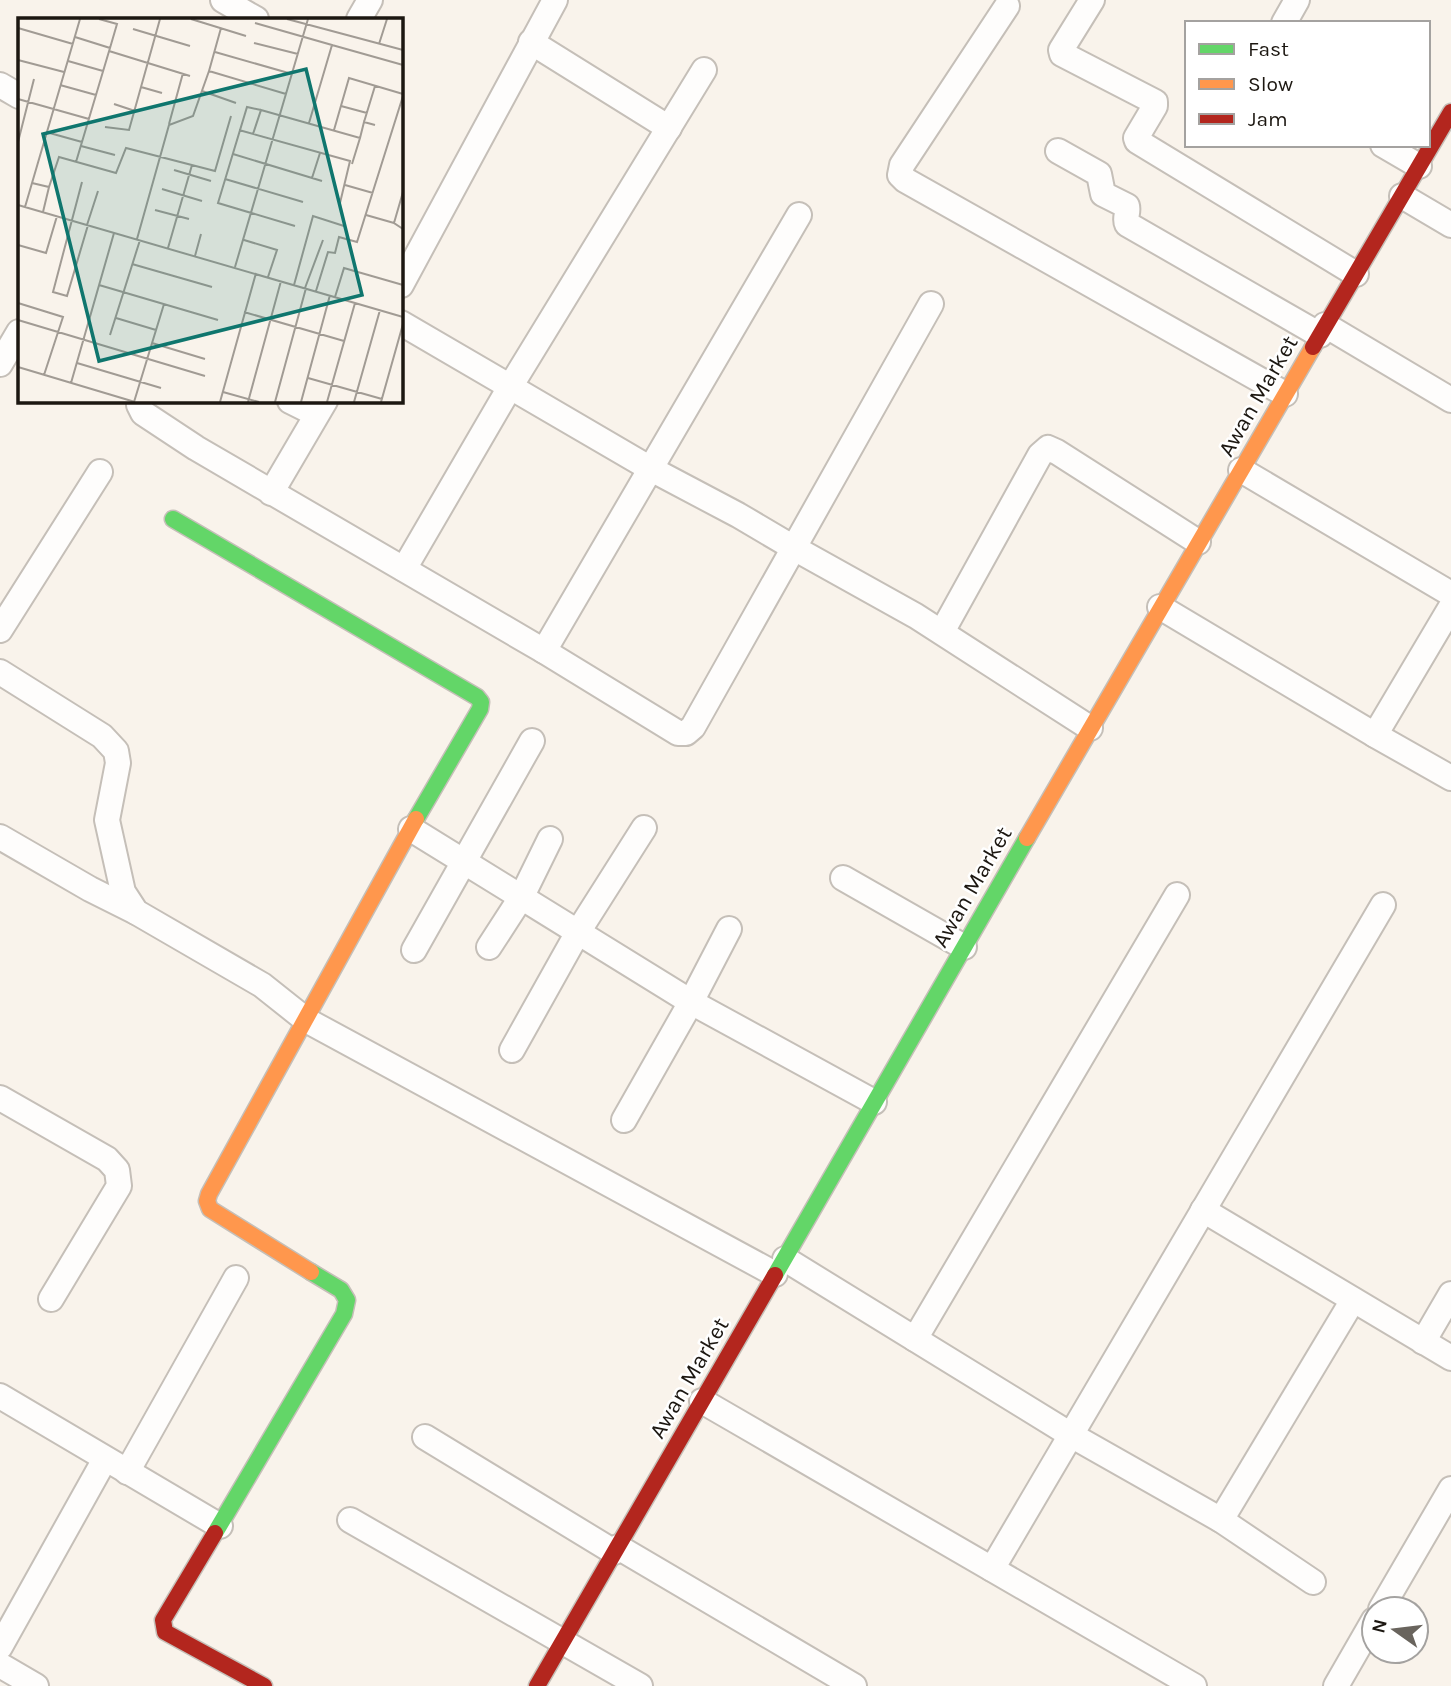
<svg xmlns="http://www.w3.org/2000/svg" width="1451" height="1686" viewBox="0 0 1451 1686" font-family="Karla,sans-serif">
<rect width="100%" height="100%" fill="#f9f3eb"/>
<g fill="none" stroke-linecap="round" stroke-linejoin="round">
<g stroke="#c5bfb8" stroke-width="28">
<g id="street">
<path d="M223 0 256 19"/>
<path d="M1092 0 1061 50 1062 54 1155 102V106L1136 138 1137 141 1356 274"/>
<path d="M1007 6 902 165 900 175 905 180 1285 394"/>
<path d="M359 19 370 0"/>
<path d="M1284 23 1297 0"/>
<path d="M531 42 669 128"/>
<path d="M0 85 19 96"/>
<path d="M1383 145 1419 166"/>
<path d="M1058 151 1099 174 1103 194 1127 206C1129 212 1124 218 1127 224L1320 335"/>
<path d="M1402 196 1451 225"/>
<path d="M401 285 555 0"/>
<path d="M401 323 651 469 738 515 794 548 916 616 1090 728"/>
<path d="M1325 325 1451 400"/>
<path d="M0 364 19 332"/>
<path d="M140 401 139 405 143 413 196 448 544 651 678 733H686L693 727 931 304"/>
<path d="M290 401 316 414"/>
<path d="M1241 470 1451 594"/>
<path d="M271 493 325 401"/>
<path d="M404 569 510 387 704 70"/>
<path d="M1160 607 1375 735 1451 778"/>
<path d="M0 630 100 472"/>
<path d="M942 632 1040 455 1048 448 1057 452 1198 542"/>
<path d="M544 651 799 215"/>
<path d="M0 672 102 736 116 751 118 763 107 820 123 892 136 912 262 985 306 1020 775 1274"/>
<path d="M1375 735 1451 607"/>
<path d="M411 829 691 1002 874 1102"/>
<path d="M0 837 90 889 136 912"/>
<path d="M843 878 964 947"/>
<path d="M489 947 522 896 550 839"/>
<path d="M414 950 532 741"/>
<path d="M512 1050 578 932 644 828"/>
<path d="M0 1098 107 1159 117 1170 119 1186 51 1299"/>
<path d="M624 1120 691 1002 729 929"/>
<path d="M1203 1210 1451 1358"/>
<path d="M785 1259 1071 1435 1221 1520 1313 1582"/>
<path d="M915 1339 1177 895"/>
<path d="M1423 1342 1451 1294"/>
<path d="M0 1396 220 1526"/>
<path d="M702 1401 1194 1686"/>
<path d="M425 1437 614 1552"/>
<path d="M127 1472 236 1278"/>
<path d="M350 1520 640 1686"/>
<path d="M1221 1520 1353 1300"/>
<path d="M618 1547 854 1686"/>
<path d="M992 1569 1383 905"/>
<path d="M1381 1609 1451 1489"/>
<path d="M0 1647 105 1459"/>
<path d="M0 1665 36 1686"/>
<path d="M1336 1686 1374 1620"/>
</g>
</g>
<g stroke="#c5bfb8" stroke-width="19">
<g id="fast">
<path d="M173 519 477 697 481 702 480 709 416 819"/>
<path d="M775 1275 1027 838"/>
<path d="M215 1533 344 1314 347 1300 341 1290 311 1272"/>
</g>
</g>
<g stroke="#c5bfb8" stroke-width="19">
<g id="slow">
<path d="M1027 838 1313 347"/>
<path d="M311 1272 210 1209 207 1201 209 1194 416 819"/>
</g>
</g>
<g stroke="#c5bfb8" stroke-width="19">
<g id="jam">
<path d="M1313 347 1451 112"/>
<path d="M215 1533 163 1620 165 1632 264 1686"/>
<path d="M537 1686 775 1275"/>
</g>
</g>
<use href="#street" stroke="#fefdfc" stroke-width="24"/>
<use href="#fast" stroke="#63d668" stroke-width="16"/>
<use href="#slow" stroke="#ff974d" stroke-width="16"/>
<use href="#jam" stroke="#b3261e" stroke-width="16"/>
</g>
<g text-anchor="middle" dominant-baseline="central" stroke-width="5" stroke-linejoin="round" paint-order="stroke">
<g font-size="23" fill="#1c1711" stroke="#fff">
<text transform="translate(1258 396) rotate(-60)">Awan Market</text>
<text transform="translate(972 887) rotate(-60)">Awan Market</text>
<text transform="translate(689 1378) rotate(-60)">Awan Market</text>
</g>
</g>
<g transform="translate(18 18)">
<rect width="385" height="385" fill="#f9f3eb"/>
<path fill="none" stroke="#a19b94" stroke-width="2" d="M81 1 99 6 92 30M173 1 228 18M269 1 385 32M237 5 314 27 291 105M0 10 55 26M203 10 191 53 268 76M115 11 172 28M57 19 92 30 58 144M236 25 280 36M361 26 369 1M314 27 385 47M91 33 172 58M197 34 274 56M0 42 46 54M50 43 85 53M42 67 78 77M123 69 144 75M184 73 218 85M0 81 71 101M96 86 117 93M323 88 349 95M243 92 229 89 200 185 277 208M346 104 357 68M151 106 165 55M87 109 111 112 142 1M221 112 332 143 322 185M316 112 331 60 385 76M28 114 64 124M235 116 243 92 342 120 346 104 357 107M0 124 16 61M63 128 97 137M215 136 304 163M334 146 342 120M156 152 193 163M294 160 302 135M207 161 285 184M64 164 35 274 49 278 70 207M14 165 31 169 41 139 98 155 108 130 197 153 213 98M327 167 355 175M144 171 184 183M385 174 376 205 385 211M0 187 385 299M7 189 62 1M137 192 171 201M25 194 31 169M348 197 376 205M69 207 80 173M119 221 151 107 175 98 191 53M226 222 259 232 250 259M0 227 28 235 39 198M150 230 174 147M177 238 183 216M114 246 194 269M217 249 290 1M81 267 200 302M276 267 295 198 326 208M287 270 305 222M298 273 310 234 317 235 321 219 339 224 385 78M317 279 326 250 385 267M0 285 45 299 26 357M226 294 326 323M98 300 138 312M0 302 187 358M92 317 122 222M134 325 187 341M59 345 143 370M0 349 117 384M290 360 364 381M53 365 96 215M205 374 241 384M116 384 146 286M202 384 238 255M230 384 263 263M257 384 288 270M283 384 312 277M309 384 337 285M336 384 362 292M363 384 385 306"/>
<path fill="#0f766e" fill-opacity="0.15" stroke="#0f766e" stroke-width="3.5" d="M288 51 344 277 81 343 25 116Z"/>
<rect width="385" height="385" fill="none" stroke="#1c1711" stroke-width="3.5"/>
</g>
<rect x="1185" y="21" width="245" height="126" fill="#ffffff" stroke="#a4a2a0" stroke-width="2"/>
<rect x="1199" y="44" width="35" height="10" fill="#63d668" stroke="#a4a2a0" stroke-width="2"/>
<text x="1248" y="56" font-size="21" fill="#1c1711">Fast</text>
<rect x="1199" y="79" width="35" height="10" fill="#ff974d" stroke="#a4a2a0" stroke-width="2"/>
<text x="1248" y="91" font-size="21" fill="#1c1711">Slow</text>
<rect x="1199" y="114" width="35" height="10" fill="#b3261e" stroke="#a4a2a0" stroke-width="2"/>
<text x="1248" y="126" font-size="21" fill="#1c1711">Jam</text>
<g transform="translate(1395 1630) rotate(284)"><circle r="33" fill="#ffffff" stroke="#a4a2a0" stroke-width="2"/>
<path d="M0-5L12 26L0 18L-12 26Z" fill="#69645d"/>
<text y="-10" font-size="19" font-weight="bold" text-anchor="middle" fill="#1c1711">N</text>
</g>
</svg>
